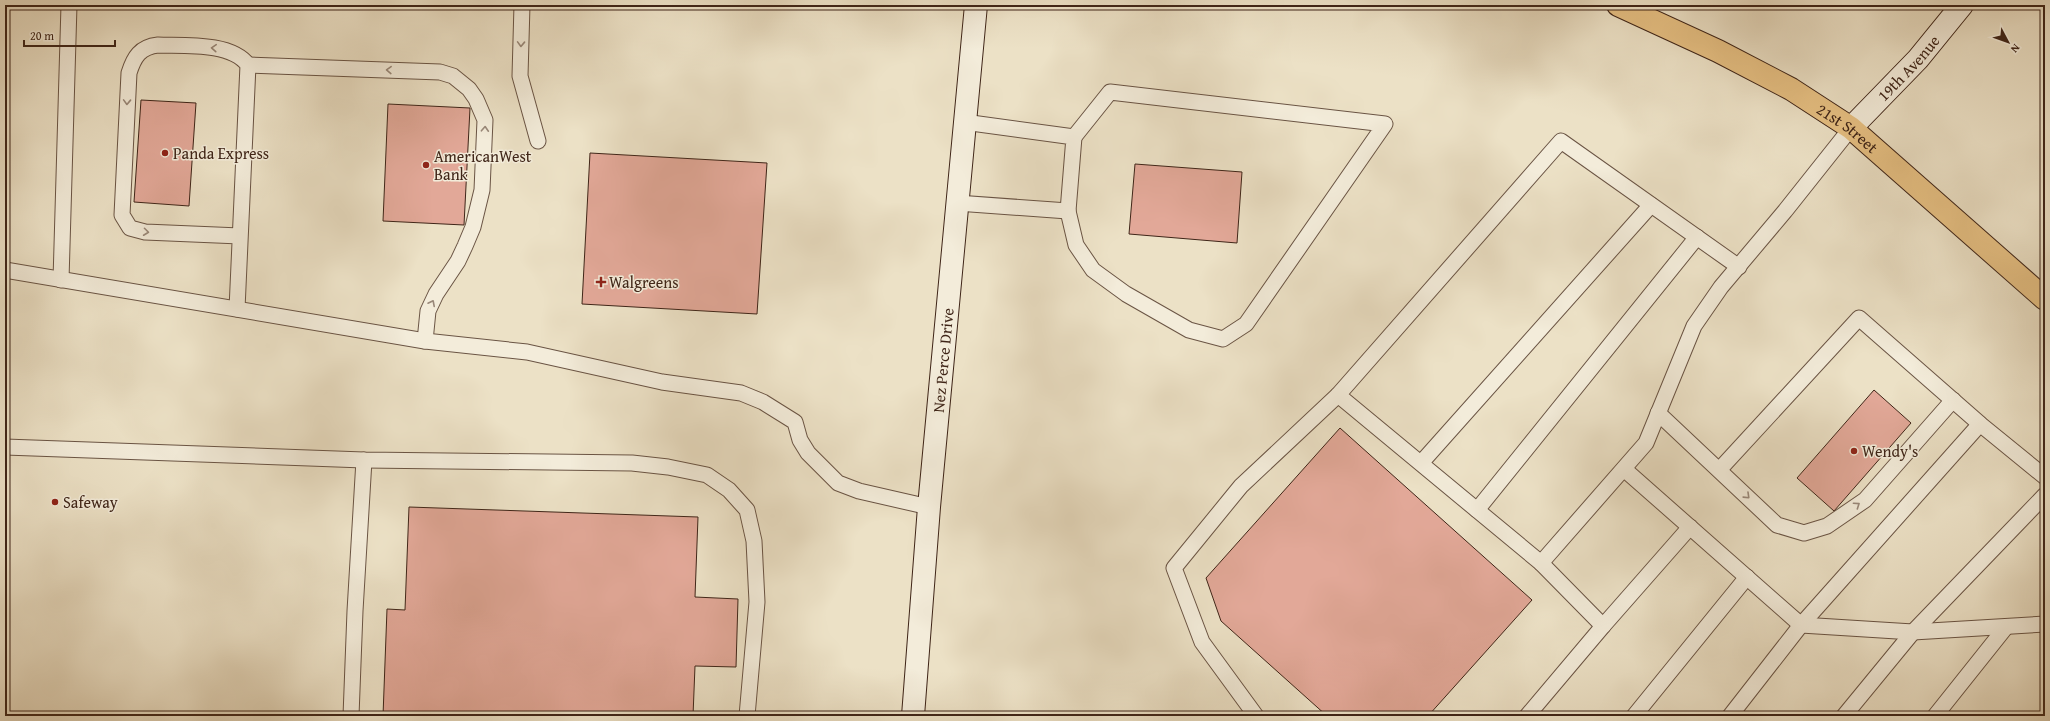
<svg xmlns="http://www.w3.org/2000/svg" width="2050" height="721" viewBox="0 0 2050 721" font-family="'Gentium Book Plus',serif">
<rect width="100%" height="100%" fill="#ece1c6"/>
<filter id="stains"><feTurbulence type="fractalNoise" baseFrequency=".005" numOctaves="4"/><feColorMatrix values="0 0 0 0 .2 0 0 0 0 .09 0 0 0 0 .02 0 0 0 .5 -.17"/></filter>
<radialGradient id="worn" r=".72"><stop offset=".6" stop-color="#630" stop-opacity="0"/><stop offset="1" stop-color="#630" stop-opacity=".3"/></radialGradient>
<g fill="#e2a898" stroke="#3f2518">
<path d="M141 100 196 103 189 206 134 202Z"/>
<path d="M388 104 470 108 464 225 383 221Z"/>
<path d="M590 153 767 163 757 314 582 304Z"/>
<path d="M1135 164 1242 172 1237 243 1129 234Z"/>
<path d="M1874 390 1911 423 1834 511 1797 478Z"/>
<path d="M1340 428 1532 600 1428 716H1327L1221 621 1206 578Z"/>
<path d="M409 507 698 517 695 597 738 599 736 667 695 666 693 716H383L387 609 405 610Z"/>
</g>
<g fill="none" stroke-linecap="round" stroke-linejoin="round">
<g stroke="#6a5444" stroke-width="17">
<g id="lane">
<path d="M522 5 520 76 538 141"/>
<path d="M248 65 440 72 453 76 469 89 476 99 485 120 482 190 473 227 465 246 458 261 436 294 428 311 425 341"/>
<path d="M957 203 1068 211 1074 137 964 122"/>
<path d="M1068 211 1076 245 1093 270 1126 294 1189 330 1223 339 1246 324 1385 124 1110 92 1074 137"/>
<path d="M5 270 425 341 527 352 662 382 741 393 763 402 795 422 800 440 808 453 838 483 859 491 929 507"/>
<path d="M61 280 69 5"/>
<path d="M237 309 248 65C231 42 184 46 158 45 140 47 134 57 129 73L122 215 130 228 145 232 240 236"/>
<path d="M1658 413 1777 525 1804 533 1827 526 1865 500 1953 400"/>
<path d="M5 447 364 460 632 463 668 467 707 475 729 490 747 510 754 541 757 602 747 716"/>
<path d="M1421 463 1651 205"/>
<path d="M1624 469 1801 625 1913 632 2045 624"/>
<path d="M1720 469 1859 318 1980 424 2045 477"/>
<path d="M1477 510 1697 237"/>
<path d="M1541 563 1646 443 1694 326 1721 287 1785 211 1851 128"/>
<path d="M1603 626 1690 527"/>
<path d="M351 716 355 611 364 460"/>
<path d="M1256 716 1202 642 1174 568 1241 486 1338 395"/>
<path d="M1527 716 1603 626 1541 563 1338 395 1561 141 1739 267"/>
<path d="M1634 716 1747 577"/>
<path d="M1730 716 1801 625 1980 424"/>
<path d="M1844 716 1913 632 2045 495"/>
<path d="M1935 716 2006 627"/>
</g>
</g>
<g stroke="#3f2518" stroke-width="24">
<g id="secondary">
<path id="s1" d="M1851 128 1918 59 1962 5"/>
<path id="s2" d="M913 716 929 507 976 5"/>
</g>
</g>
<g stroke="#3f2518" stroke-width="24">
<g id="primary">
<path id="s3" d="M1618 5 1718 51 1791 89 1851 128 2045 299"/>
</g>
</g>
<use href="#lane" stroke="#f3ecda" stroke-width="15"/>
<use href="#secondary" stroke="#f3ecda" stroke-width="22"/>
<use href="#primary" stroke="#e6c083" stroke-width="22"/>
</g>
<defs><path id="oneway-chevron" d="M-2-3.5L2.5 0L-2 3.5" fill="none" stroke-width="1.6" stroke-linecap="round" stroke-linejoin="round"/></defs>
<g stroke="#998879">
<use href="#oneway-chevron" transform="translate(521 44) rotate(92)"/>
<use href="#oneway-chevron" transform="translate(214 48) rotate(-176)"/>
<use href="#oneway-chevron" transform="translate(389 70) rotate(-178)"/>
<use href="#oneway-chevron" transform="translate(127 102) rotate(92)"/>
<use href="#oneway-chevron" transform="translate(485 129) rotate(-87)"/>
<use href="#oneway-chevron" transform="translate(146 232) rotate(7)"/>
<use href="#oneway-chevron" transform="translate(432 303) rotate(-63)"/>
<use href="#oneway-chevron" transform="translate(1747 496) rotate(44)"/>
<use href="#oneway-chevron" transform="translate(1857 505) rotate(-34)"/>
</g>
<g fill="#8f2418" stroke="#f3ecda" stroke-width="1.5">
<circle cx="165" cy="153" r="4"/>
<circle cx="426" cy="165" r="4"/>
<path d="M599 276h4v4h4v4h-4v4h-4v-4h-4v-4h4z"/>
<circle cx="1854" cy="451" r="4"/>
<circle cx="55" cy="502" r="4"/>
</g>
<g text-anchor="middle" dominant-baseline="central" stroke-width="3" stroke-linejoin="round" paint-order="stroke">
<g font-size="16" fill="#3f2518" stroke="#f3ecda">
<text stroke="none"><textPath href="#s1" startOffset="83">19th Avenue</textPath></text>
<text stroke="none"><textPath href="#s3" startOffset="261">21st Street</textPath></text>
<text stroke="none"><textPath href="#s2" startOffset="357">Nez Perce Drive</textPath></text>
</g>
<g font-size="16" fill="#3f2518" stroke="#f3ecda" text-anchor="start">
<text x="173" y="153">Panda Express</text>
<text x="434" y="156">AmericanWest<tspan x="434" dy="18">Bank</tspan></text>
<text x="609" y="282">Walgreens</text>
<text x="1862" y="451">Wendy's</text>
<text x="63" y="502">Safeway</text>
</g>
</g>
<rect width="2050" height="721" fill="none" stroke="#ece1c6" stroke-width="20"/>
<rect x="6" y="6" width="2038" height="709" fill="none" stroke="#3f2518" stroke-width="2"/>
<rect x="10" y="10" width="2030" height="701" fill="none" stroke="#3f2518"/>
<g transform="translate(2008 42) rotate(131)" stroke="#f3ecda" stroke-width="3" paint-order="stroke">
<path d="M0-3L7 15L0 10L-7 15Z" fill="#3f2518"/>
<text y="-6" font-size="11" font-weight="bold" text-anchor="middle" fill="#3f2518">N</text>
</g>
<path d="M24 40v6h91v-6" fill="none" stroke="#3f2518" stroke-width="2"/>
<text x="30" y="40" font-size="12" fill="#3f2518" stroke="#f3ecda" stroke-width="3" paint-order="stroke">20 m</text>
<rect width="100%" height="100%" filter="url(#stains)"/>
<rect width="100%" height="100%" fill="url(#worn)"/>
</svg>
